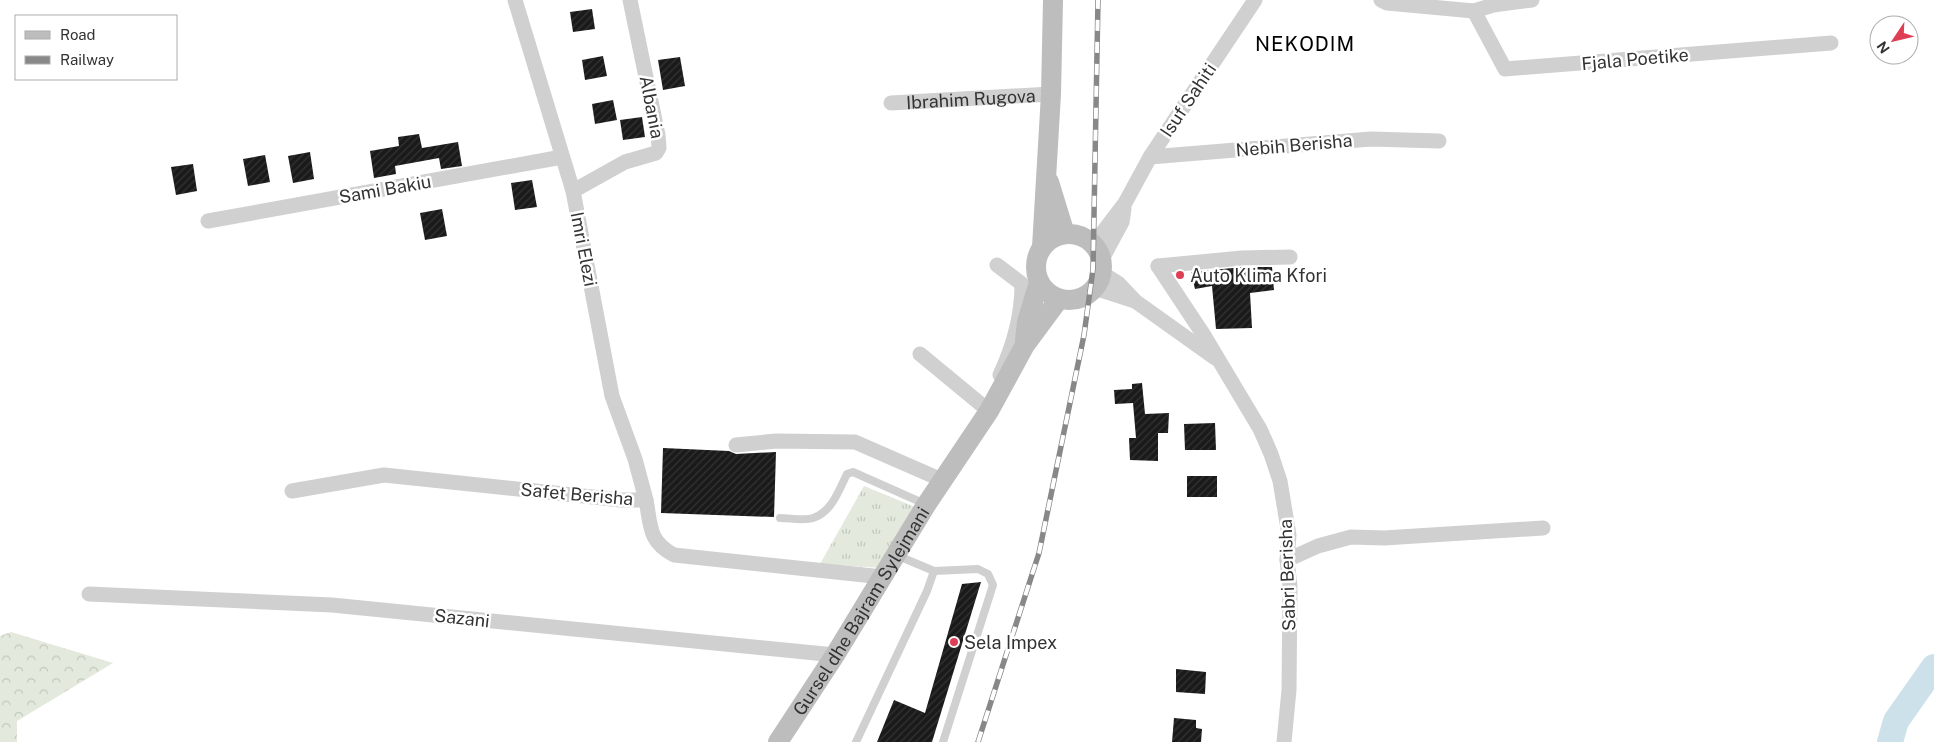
<svg xmlns="http://www.w3.org/2000/svg" width="1934" height="742" viewBox="0 0 1934 742" font-family="'Public Sans',sans-serif">
<defs>
<pattern id="grass-tufts" width="24" height="20" patternUnits="userSpaceOnUse" patternTransform="scale(1.25)"><rect width="24" height="20" fill="#e3e9dc"/><path d="M3 7l-1-3M5 7V3M7 7l1-3M15 17l-1-3M17 17v-4M19 17l1-3" fill="none" stroke="#c3c8bd"/></pattern>
<pattern id="forest-crowns" width="20" height="18" patternUnits="userSpaceOnUse" patternTransform="scale(1.25)"><rect width="20" height="18" fill="#e3e9dc"/><path d="M2 6a3 3 0 1 1 6 0M12 15a3 3 0 1 1 6 0" fill="none" stroke="#c3c8bd"/></pattern>
<pattern id="building-hatch" width="6" height="6" patternUnits="userSpaceOnUse" patternTransform="scale(1.25)"><rect width="6" height="6" fill="#1a1a1a"/><path d="M-1 1l2-2M0 6l6-6M5 7l2-2" fill="none" stroke="#333"/></pattern>
</defs>
<rect width="100%" height="100%" fill="#fff"/>
<path fill="url(#grass-tufts)" d="M864 486 915 507 883 568 820 564Z"/>
<path fill="url(#forest-crowns)" d="M11 632 113 663 17 721V742H0V636Z"/>
<g fill="none" stroke-linecap="round" stroke-linejoin="round">
<path stroke="#cde1eb" stroke-width="26" d="M1890 742 1896 721 1934 667"/>
</g>
<g fill="url(#building-hatch)">
<path d="M592 9 595 29 573 32 570 12Z"/>
<path d="M603 56 607 76 585 80 582 60Z"/>
<path d="M680 57 685 86 663 90 658 60Z"/>
<path d="M613 100 617 120 595 124 592 104Z"/>
<path d="M642 117 645 137 623 140 620 120Z"/>
<path d="M419 134 422 148 458 142 462 166 441 169 439 158 395 166 396 174 374 178 370 151 399 146 398 137Z"/>
<path d="M310 152 314 179 293 183 288 156Z"/>
<path d="M265 155 270 182 248 186 243 159Z"/>
<path d="M193 164 197 191 176 195 171 167Z"/>
<path d="M532 180 537 207 515 210 511 183Z"/>
<path d="M442 209 447 236 425 240 420 213Z"/>
<path d="M1243 267H1272L1274 290 1250 293 1252 328 1216 329 1212 286 1195 289 1191 272Z"/>
<path d="M1142 383 1145 414 1169 413 1168 433H1158V461L1130 460 1129 438H1136L1133 403 1115 404 1114 390 1132 389V384Z"/>
<path d="M1215 423 1216 450H1185L1184 424Z"/>
<path d="M663 448 729 451 736 454 776 452 774 517 661 513Z"/>
<rect x="1187" y="476" width="30" height="21"/>
<path d="M981 582 932 742H877L894 700 925 713 962 584Z"/>
<path d="M1176 669 1206 672 1205 694 1176 692Z"/>
<path d="M1174 718 1196 720V728L1202 729 1201 742H1172Z"/>
</g>
<g fill="none" stroke-linecap="round" stroke-linejoin="round">
<g stroke="#d0d0d0" stroke-width="8">
<path d="M780 518C790 518 804 521 813 518 832 512 839 490 847 474L853 472 925 504"/>
<path d="M896 555 934 571 978 569 988 574 993 585 943 742"/>
<path d="M856 742 927 591 934 571"/>
</g>
<g stroke="#d0d0d0" stroke-width="15">
<path d="M515 0 573 191 612 396 635 459 646 500"/>
<path d="M1381 0 1387 3 1474 11 1493 5 1532 0"/>
<path d="M1474 11 1505 69 1831 43"/>
<path id="s1" d="M891 103 1051 94"/>
<path d="M1150 157 1371 139 1439 141"/>
<path d="M573 191 625 162 656 153 659 148 658 135 630 0"/>
<path d="M208 221 562 157"/>
<path d="M1093 245 1125 203 1150 157 1255 0"/>
<path d="M1101 261 1122 222 1124 209"/>
<path d="M997 265 1022 284C1022 314 1013 347 1000 375"/>
<path d="M1158 266 1205 337 1260 429 1271 454 1280 481 1289 535 1287 560 1290 586 1289 690 1284 742"/>
<path d="M1158 266 1242 258 1290 257"/>
<path d="M1102 273 1118 283 1135 301 1215 358"/>
<path d="M1095 288 1135 301"/>
<path d="M920 354 989 411"/>
<path d="M736 445 776 441 855 442 942 480"/>
<path d="M292 491 384 475 621 500H646C651 526 648 541 674 555L883 577"/>
<path d="M1287 560 1318 546 1351 537 1384 538 1543 528"/>
<path d="M89 594 332 605 835 655"/>
</g>
<g stroke="#bdbdbd" stroke-width="20">
<path d="M1049 182 1065 234"/>
<circle cx="1069" cy="267" r="33"/>
<path d="M1042 247 1051 94 1053 0"/>
<path d="M1025 340 1027 322 1039 282"/>
<path id="s2" d="M778 742 835 655 926 505 989 411 1025 345 1059 299"/>
</g>
<g stroke="#888" stroke-width="5.5">
<path id="rail" d="M978 742 1039 553 1084 335 1093 269 1098 0"/>
</g>
<use href="#rail" stroke="#fff" stroke-width="4" stroke-dasharray="11" stroke-linecap="butt"/>
</g>
<g fill="#df3f54" stroke="#fff" stroke-width="2">
<circle cx="1180" cy="275" r="5"/>
<circle cx="954" cy="642" r="5"/>
</g>
<g text-anchor="middle" dominant-baseline="central" stroke-width="5" stroke-linejoin="round" paint-order="stroke">
<g font-size="18" fill="#333" stroke="#fff">
<text transform="translate(1635 59) rotate(-5)">Fjala Poetike</text>
<text stroke="none"><textPath href="#s1" startOffset="80">Ibrahim Rugova</textPath></text>
<text transform="translate(1188 100) rotate(-56)">Isuf Sahiti</text>
<text transform="translate(652 107) rotate(79)">Albania</text>
<text transform="translate(1294 145) rotate(-5)">Nebih Berisha</text>
<text transform="translate(385 189) rotate(-10)">Sami Bakiu</text>
<text transform="translate(584 249) rotate(79)">Imri Elezi</text>
<text transform="translate(577 494) rotate(5)">Safet Berisha</text>
<text transform="translate(1287 575) rotate(-92)">Sabri Berisha</text>
<text stroke="none"><textPath href="#s2" startOffset="155">Gursel dhe Bajram Sylejmani</textPath></text>
<text transform="translate(462 618) rotate(6)">Sazani</text>
</g>
<g font-size="18" fill="#333" stroke="#fff" text-anchor="start">
<text x="1190" y="275">Auto Klima Kfori</text>
<text x="964" y="642">Sela Impex</text>
</g>
<g font-size="20" letter-spacing="1" fill="#000" stroke="#fff">
<text x="1305" y="44">NEKODIM</text>
</g>
</g>
<rect x="15" y="15" width="162" height="65" fill="#ffffff" stroke="#adadad"/>
<rect x="25" y="31" width="25" height="8" fill="#bdbdbd" stroke="#adadad"/>
<text x="60" y="40" font-size="15" fill="#333333">Road</text>
<rect x="25" y="56" width="25" height="8" fill="#888888" stroke="#adadad"/>
<text x="60" y="65" font-size="15" fill="#333333">Railway</text>
<g transform="translate(1894 40) rotate(235)"><circle r="24" fill="#ffffff" stroke="#adadad"/>
<path d="M0-4L9 19L0 12L-9 19Z" fill="#df3f54"/>
<text y="-8" font-size="14" font-weight="bold" text-anchor="middle" fill="#333333">N</text>
</g>
</svg>
